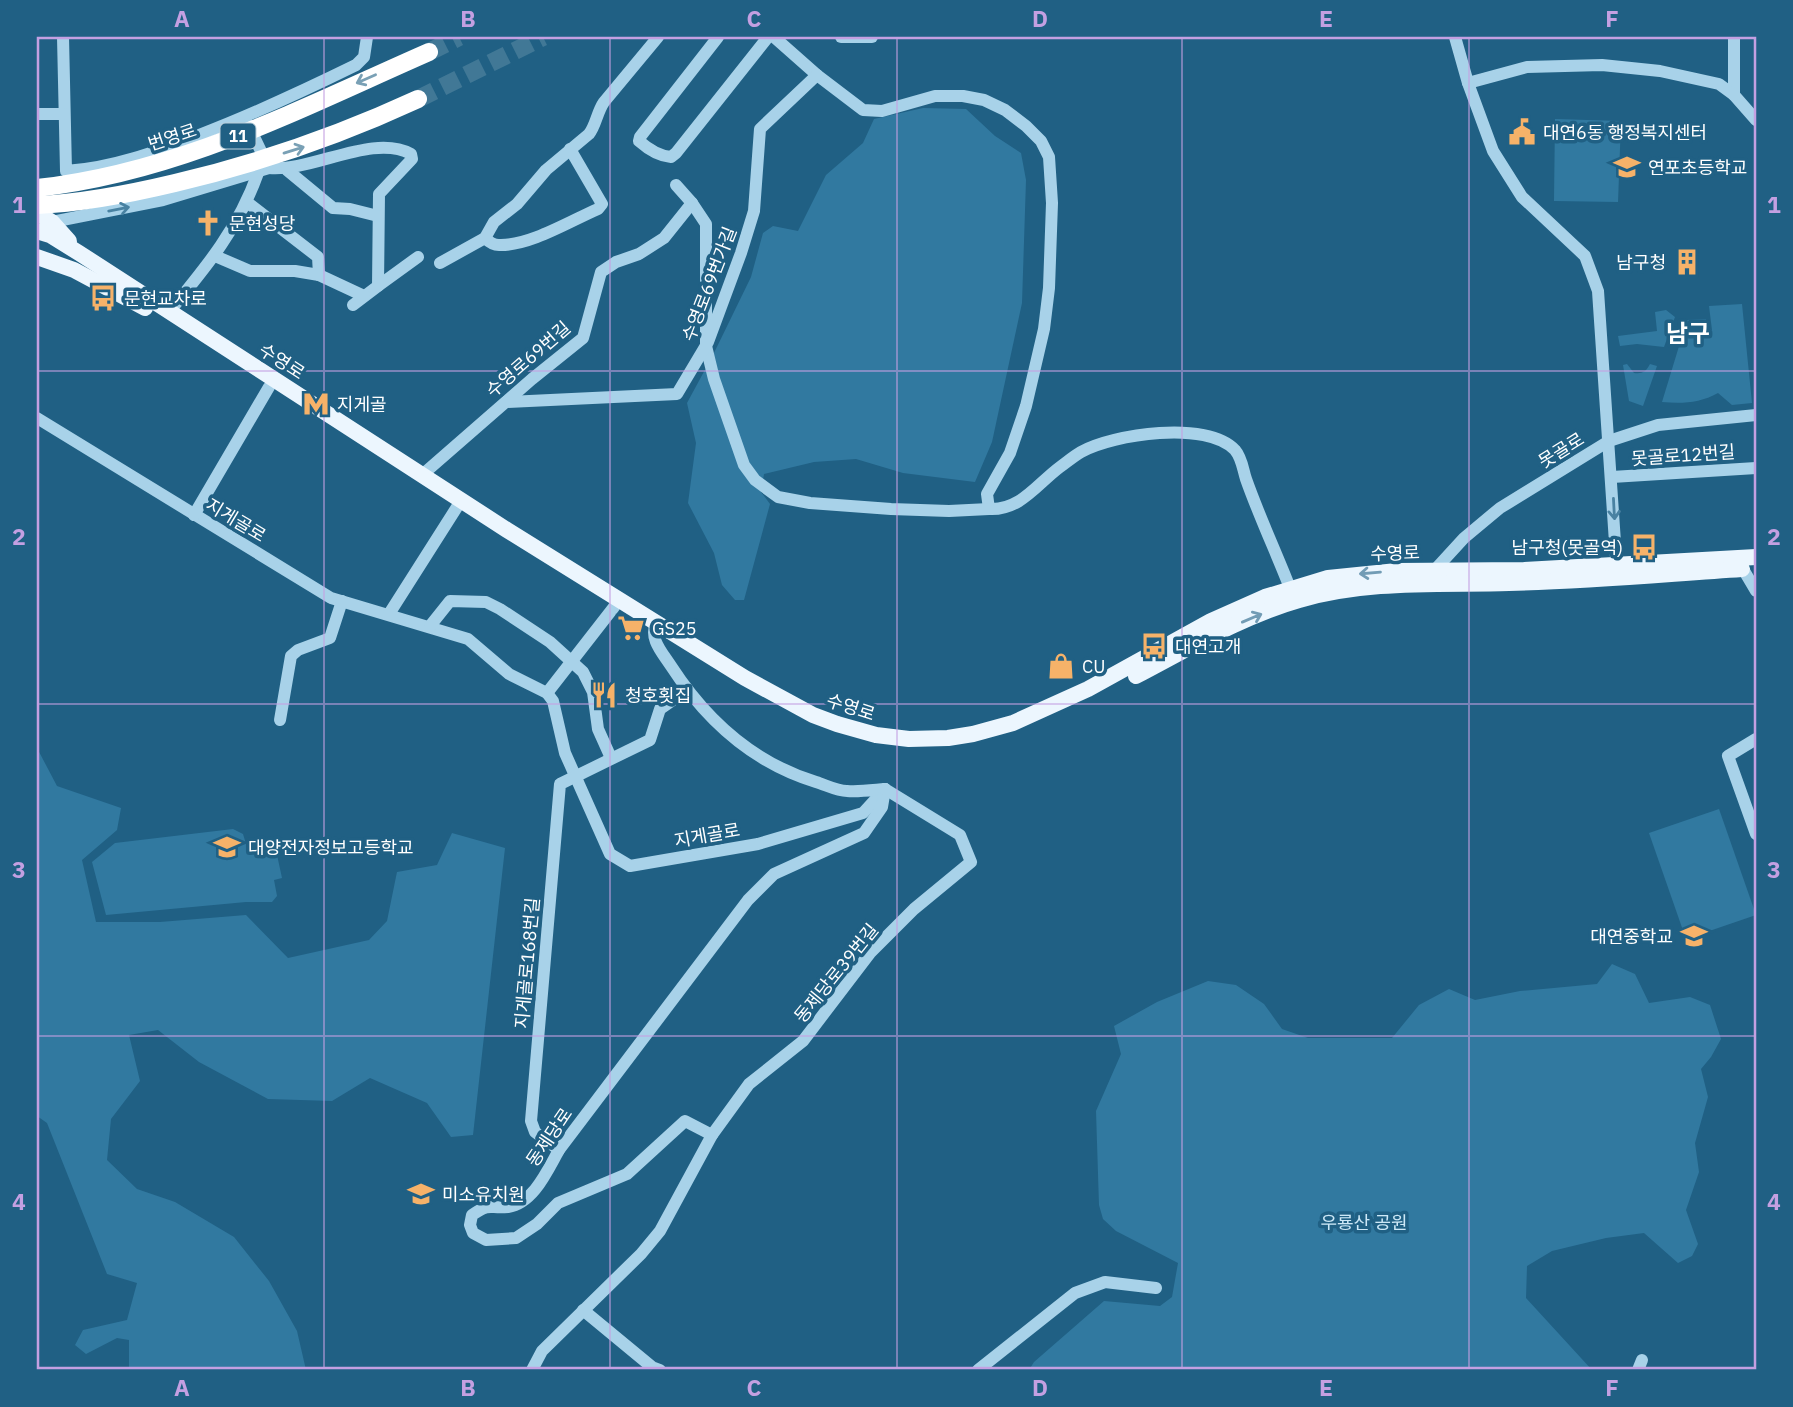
<svg xmlns="http://www.w3.org/2000/svg" width="1793" height="1407" viewBox="0 0 1793 1407" font-family="'IBM Plex Sans','Noto Sans KR',sans-serif">
<rect width="100%" height="100%" fill="#206084"/>
<g fill="#3179a0">
<path d="M923 108 966 109 995 136 1021 153 1026 180 1022 303 992 442 975 482 903 473 856 459 814 462 764 474 761 492 770 504 744 600H735L722 585 714 553 688 503 696 443 687 403 713 355 751 277 763 233 773 226 798 231 826 175 863 143 874 119Z"/>
<path d="M1555 119 1621 121 1618 202 1554 201Z"/>
<path d="M1742 304 1752 403 1732 405 1718 393C1700 403 1682 404 1662 402L1687 320 1706 319 1707 329 1712 330 1709 306Z"/>
<path d="M1666 310 1675 317 1664 347 1637 344 1620 346 1618 336 1657 331 1655 312Z"/>
<path d="M1627 364 1634 373C1642 374 1646 372 1650 364L1657 366 1643 406 1629 401 1623 365Z"/>
<path d="M37 748 57 786 121 808 117 830 82 860 96 922H160L246 915 288 958 369 940 387 921 397 872 437 865 452 833 505 848 473 1135 451 1137 427 1103 370 1078 332 1101 268 1099 199 1062 158 1030 129 1035 140 1081 111 1119 107 1160 137 1189 175 1202 234 1237 269 1281 297 1331 306 1370H129V1340L117 1338 86 1354 75 1345 83 1330 127 1320 137 1283 107 1274 47 1123 37 1116Z"/>
<path d="M1719 809 1756 915 1686 939 1649 833Z"/>
<path d="M233 829 243 834 246 844 274 841 282 878 274 880 277 896 272 902H246L106 915 92 862 115 843Z"/>
<path d="M1612 964 1635 974 1649 1003 1690 997 1710 1005 1721 1039 1711 1057 1701 1069 1708 1097 1695 1143 1699 1172 1686 1210 1698 1244 1692 1256 1678 1263 1644 1233 1606 1238 1552 1251 1527 1266 1526 1298 1592 1370H1029L1034 1362 1104 1301 1160 1306 1172 1297 1178 1263 1116 1231 1103 1219 1099 1205 1096 1111 1121 1054 1114 1026 1157 1002 1208 981 1236 985 1264 1004 1282 1029 1308 1038H1392L1419 1005 1449 989 1475 1000 1520 991 1597 984Z"/>
</g>
<g fill="none" stroke-linecap="round" stroke-linejoin="round">
<g stroke="#417896" stroke-width="18" stroke-dasharray="18 9" stroke-linecap="butt">
<path d="M429 52 459 37"/>
<path d="M418 99 543 37"/>
</g>
<g stroke="#a8d2e9" stroke-width="12">
<path d="M63 37 66 171C112 168 156 152 199 135 254 114 303 91 356 65L364 57 367 37"/>
<path d="M718 37 640 137 639 141C648 149 659 156 671 157L676 153 768 37"/>
<path d="M774 37 817 75 863 110 882 111 935 96H963L984 100 1005 110 1026 126 1041 141 1049 157 1052 203 1049 288 1044 329 1026 406 1010 453 987 494 989 509C1020 511 1037 484 1060 467 1067 462 1074 456 1081 452 1113 434 1207 420 1235 450 1242 458 1243 470 1246 479 1259 516 1276 552 1290 588"/>
<path d="M841 37H872"/>
<path d="M1455 37 1468 83 1493 151 1522 197 1585 256 1598 291 1617 572"/>
<path d="M1734 37V95L1756 120"/>
<path d="M1468 83 1527 67 1602 65 1660 71 1719 84 1734 95"/>
<path d="M37 114H64"/>
<path d="M269 168C312 172 373 133 411 154L412 159 379 194 378 286 353 305"/>
<path d="M287 170 333 208 350 209 378 216"/>
<path d="M676 185 692 203 706 224V346L714 379 744 465 755 480 778 497 810 503 891 509 949 511 989 509"/>
<path d="M248 203 318 257 319 275"/>
<path d="M52 222 163 200 269 168 248 124"/>
<path d="M485 238C489 242 493 245 499 245 530 246 570 221 598 209L602 204 570 149"/>
<path d="M215 256 250 271H295L319 275 364 296"/>
<path d="M440 263 485 238 494 222 517 204 546 170 589 134C596 125 597 112 604 102L658 37"/>
<path d="M378 286 418 257"/>
<path d="M169 312C207 266 238 229 258 173"/>
<path d="M506 402 677 394 708 342 741 253 754 211 760 129 817 75"/>
<path d="M37 418 331 598 468 639 509 674 547 693 553 701 565 753 610 854 630 866 758 844 863 813 885 789"/>
<path d="M422 475 532 379 583 338 601 272 616 262 639 254 664 238 692 203"/>
<path d="M1612 477 1756 468"/>
<path d="M194 515 269 387"/>
<path d="M1743 569 1756 591"/>
<path d="M1431 574 1464 538 1500 508 1609 441 1658 425 1756 415"/>
<path d="M389 614 457 507"/>
<path d="M656 623C649 639 662 652 671 666 706 720 754 763 816 782 826 785 837 791 847 791 859 792 873 790 885 789"/>
<path d="M430 626 450 601 486 602 500 609 550 642 583 672 593 692 598 729 611 758"/>
<path d="M547 693 614 607"/>
<path d="M280 720 291 656 298 650 330 638 342 601"/>
<path d="M1756 739 1728 756 1756 834"/>
<path d="M712 1135 685 1121 627 1174 558 1203 537 1224 516 1238 486 1240 473 1233 470 1225 472 1215C492 1202 488 1209 508 1207 534 1203 548 1169 559 1150L748 900 774 874 864 833 882 807 885 789"/>
<path d="M559 1150 535 1132 531 1121 560 784 650 740 660 709 687 690"/>
<path d="M583 1310 652 1367 660 1370"/>
<path d="M532 1370 542 1351 641 1254 660 1231 712 1135 749 1084 803 1041 870 953 914 909 971 862 960 835 885 789"/>
<path d="M978 1370 1075 1293 1105 1282 1156 1288"/>
<path d="M1638 1370 1642 1360"/>
</g>
<g stroke="#ecf6fe" stroke-width="16">
<path d="M37 213 52 222 69 241"/>
<path d="M37 231 50 235 79 253 507 530 745 678 813 715 837 724 876 735 909 739 948 738 973 734 1013 723 1088 689 1211 621 1265 597 1328 578 1397 571 1524 570 1756 557"/>
<path d="M37 257 74 270 145 308"/>
<path d="M1136 676C1188 649 1242 616 1299 600 1367 580 1439 585 1509 583 1587 581 1664 574 1742 569"/>
</g>
<g stroke="#fff" stroke-width="18">
<path d="M37 188C180 172 299 109 429 52"/>
<path d="M37 205C83 203 129 194 175 183 260 163 338 136 418 99"/>
</g>
</g>
<defs><path id="oneway-shaft" d="M-6 0H5M1.5-3L5.5 0L1.5 3" fill="none" stroke-width="1.6" stroke-linecap="round" stroke-linejoin="round" transform="scale(1.75)"/></defs>
<g stroke="#79a0b5">
<use href="#oneway-shaft" transform="translate(366 79) rotate(156)"/>
<use href="#oneway-shaft" transform="translate(294 150) rotate(-17)"/>
</g>
<g stroke="#4982a2">
<use href="#oneway-shaft" transform="translate(119 209) rotate(-11)"/>
<use href="#oneway-shaft" transform="translate(1614 509) rotate(87)"/>
</g>
<g stroke="#729cb5">
<use href="#oneway-shaft" transform="translate(1370 573) rotate(175)"/>
<use href="#oneway-shaft" transform="translate(1252 618) rotate(-23)"/>
</g>
<path fill="none" stroke="#c4a0e2" stroke-width="2" stroke-opacity="0.55" d="M324 37V1370M610 37V1370M897 37V1370M1182 37V1370M1469 37V1370M37 371H1756M37 704H1756M37 1036H1756"/>
<defs>
<g id="civic-bare" transform="scale(2.1)"><path d="M-.6-6.5H3V-4.5H.6V-3L4-1V1h2V6H-6V1h2V-1L-.6-3ZM-1.2 2.5V6h2.4V2.5Z" fill="#f6b269" stroke="#206084" stroke-width="2.5" paint-order="stroke"/></g>
<g id="school-bare" transform="scale(2.1)"><path d="M0-5L7-2L0 1L-7-2ZM-4 1L0 2.5L4 1V4Q0 6-4 4Z" fill="#f6b269" stroke="#206084" stroke-width="2.5" paint-order="stroke"/></g>
<g id="church-bare" transform="scale(2.1)"><path d="M-1.2-6h2.4v3.5h3.3v2.4h-3.3V6h-2.4V-.1h-3.3v-2.4h3.3Z" fill="#f6b269" stroke="#206084" stroke-width="2.5" paint-order="stroke"/></g>
<g id="building-bare" transform="scale(2.1)"><path d="M-4-6H4V6H1V3H-1V6H-4ZM-2.5-4.3h1.7v1.8h-1.7ZM.8-4.3h1.7v1.8H.8ZM-2.5-1h1.7V.8h-1.7ZM.8-1h1.7V.8H.8Z" fill="#f6b269" stroke="#206084" stroke-width="2.5" paint-order="stroke"/></g>
<g id="bus-bare" transform="scale(2.1)"><path d="M-5-6H5V4H4V6H2V4H-2V6H-4V4H-5ZM-3.5-4V0h7V-4ZM-3.5 1.2v1.5H-2V1.2ZM2 1.2v1.5H3.5V1.2Z" fill="#f6b269" stroke="#206084" stroke-width="2.5" paint-order="stroke"/></g>
<g id="metro-bare" transform="scale(2.1)"><path d="M-5.5 5V-5H-3L0 0L3-5H5.5V5H3V-.5L0 4L-3-.5V5Z" fill="#f6b269" stroke="#206084" stroke-width="2.5" paint-order="stroke"/></g>
<g id="supermarket-bare" transform="scale(2.1)"><path d="M-6-5.5h2.5l.6 2H6L4.5 2H-2.5L-4.4-4H-6ZM-1.5 3.2a1.3 1.3 0 1 0 .1 0ZM3 3.2a1.3 1.3 0 1 0 .1 0Z" fill="#f6b269" stroke="#206084" stroke-width="2.5" paint-order="stroke"/></g>
<g id="shop-bare" transform="scale(2.1)"><path d="M-5-2.5h2.3a2.7 3.5 0 0 1 5.4 0H5L5.5 6h-11ZM-1.5-2.5h3a1.5 2.3 0 0 0-3 0Z" fill="#f6b269" stroke="#206084" stroke-width="2.5" paint-order="stroke"/></g>
<g id="restaurant-bare" transform="scale(2.1)"><path d="M-5-6h1v4h1v-4h1v4h1v-4h1v5L-1.5 .5V6h-2V.5L-5-1ZM5-6V6H3V1.5H1.5Q1.5-4 5-6Z" fill="#f6b269" stroke="#206084" stroke-width="2.5" paint-order="stroke"/></g>
</defs>
<g fill-rule="evenodd">
<use href="#civic-bare" x="1522" y="132"/>
<use href="#school-bare" x="1627" y="167"/>
<use href="#church-bare" x="208" y="223"/>
<use href="#building-bare" x="1687" y="262"/>
<use href="#bus-bare" x="103" y="298"/>
<use href="#metro-bare" x="316" y="404"/>
<use href="#bus-bare" x="1644" y="547"/>
<use href="#supermarket-bare" x="631" y="628"/>
<use href="#bus-bare" x="1154" y="646"/>
<use href="#shop-bare" x="1061" y="666"/>
<use href="#restaurant-bare" x="604" y="695"/>
<use href="#school-bare" x="227" y="847"/>
<use href="#school-bare" x="1694" y="936"/>
<use href="#school-bare" x="421" y="1194"/>
</g>
<g text-anchor="middle" dominant-baseline="central" stroke-width="7" stroke-linejoin="round" paint-order="stroke">
<rect fill="#206084" stroke="#bccfda" stroke-width="2" x="220.5" y="123.5" width="35" height="25" rx="5"/>
<g font-size="16" font-weight="bold" fill="#fff">
<text x="238" y="136">11</text>
</g>
<g font-size="18" fill="#fff" stroke="#206084" text-anchor="start">
<text x="1543" y="132">대연6동 행정복지센터</text>
<text x="1648" y="167">연포초등학교</text>
<text x="229" y="223">문현성당</text>
<text x="1666" y="262" text-anchor="end">남구청</text>
<text x="124" y="298">문현교차로</text>
<text x="337" y="404">지게골</text>
<text x="1623" y="547" text-anchor="end">남구청(못골역)</text>
<text x="652" y="628">GS25</text>
<text x="1175" y="646">대연고개</text>
<text x="1082" y="666">CU</text>
<text x="625" y="695">청호횟집</text>
<text x="248" y="847">대양전자정보고등학교</text>
<text x="1673" y="936" text-anchor="end">대연중학교</text>
<text x="442" y="1194">미소유치원</text>
</g>
<g font-size="18" fill="#fff" stroke="#206084">
<text transform="translate(172 137) rotate(-18)">번영로</text>
<text transform="translate(709 284) rotate(-69)">수영로69번가길</text>
<text transform="translate(528 359) rotate(-41)">수영로69번길</text>
<text transform="translate(282 361) rotate(33)">수영로</text>
<text transform="translate(1561 450) rotate(-32)">못골로</text>
<text transform="translate(1683 455) rotate(-4)">못골로12번길</text>
<text transform="translate(236 520) rotate(31)">지게골로</text>
<text transform="translate(1395 553) rotate(-2)">수영로</text>
<text transform="translate(851 707) rotate(18)">수영로</text>
<text transform="translate(707 835) rotate(-10)">지게골로</text>
<text transform="translate(527 963) rotate(-85)">지게골로168번길</text>
<text transform="translate(836 973) rotate(-51)">동제당로39번길</text>
<text transform="translate(549 1137) rotate(-56)">동제당로</text>
</g>
<g font-size="18" fill="#cde8f7" stroke="#206084">
<text x="1364" y="1222">우룡산 공원</text>
</g>
<g font-size="24" font-weight="bold" fill="#fff" stroke="#206084">
<text x="1688" y="333">남구</text>
</g>
</g>
<rect width="1793" height="1407" fill="none" stroke="#206084" stroke-width="77"/>
<rect x="38" y="38" width="1717" height="1330" fill="none" stroke="#c4a0e2" stroke-width="2.5"/>
<g font-size="23" text-anchor="middle" font-weight="bold" fill="#c4a0e2">
<text x="182" y="27">A</text>
<text x="468" y="27">B</text>
<text x="754" y="27">C</text>
<text x="1040" y="27">D</text>
<text x="1326" y="27">E</text>
<text x="1612" y="27">F</text>
<text x="19" y="213">1</text>
<text x="1774" y="213">1</text>
<text x="19" y="545">2</text>
<text x="1774" y="545">2</text>
<text x="19" y="878">3</text>
<text x="1774" y="878">3</text>
<text x="19" y="1210">4</text>
<text x="1774" y="1210">4</text>
<text x="182" y="1396">A</text>
<text x="468" y="1396">B</text>
<text x="754" y="1396">C</text>
<text x="1040" y="1396">D</text>
<text x="1326" y="1396">E</text>
<text x="1612" y="1396">F</text>
</g>
</svg>
